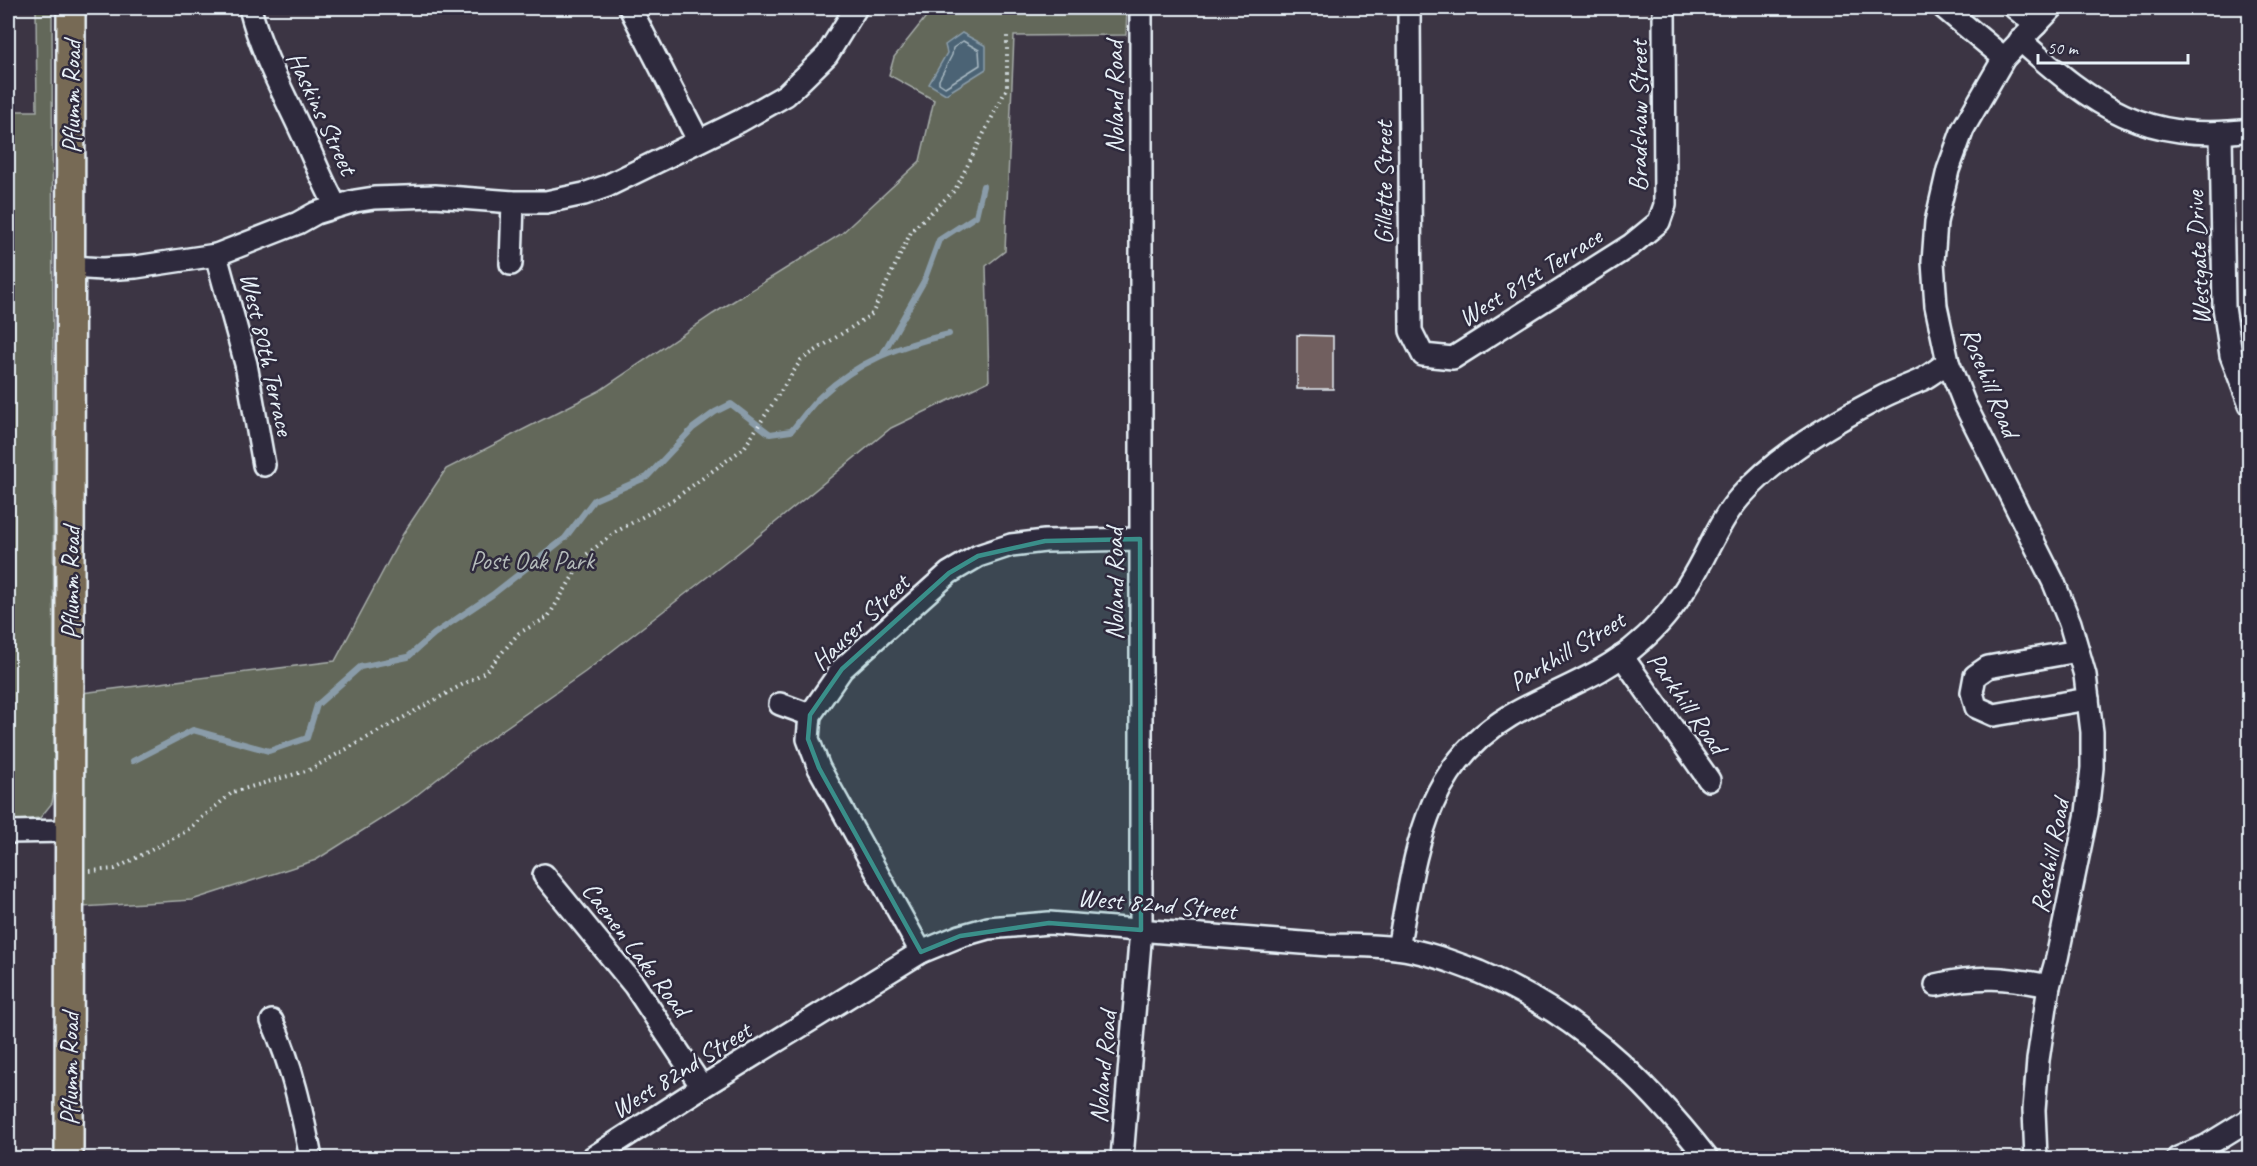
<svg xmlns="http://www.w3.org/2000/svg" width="2257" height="1166" viewBox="0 0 2257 1166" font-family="Caveat,sans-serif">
<rect width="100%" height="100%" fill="#3c3544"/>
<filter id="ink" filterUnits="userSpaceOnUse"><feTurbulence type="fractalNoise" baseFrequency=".0167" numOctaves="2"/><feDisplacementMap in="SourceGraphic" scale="12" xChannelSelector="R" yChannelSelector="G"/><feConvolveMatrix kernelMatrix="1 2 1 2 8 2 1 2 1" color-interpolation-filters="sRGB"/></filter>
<g filter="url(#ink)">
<g fill="#63685a" stroke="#a6aca9" stroke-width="1.5">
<path d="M36 8H52L54 791 52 803 40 818 8 821V111H37Z"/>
<path d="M933 8H1127L1126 35 1014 36 1005 251 986 266 989 381 891 428 738 553 585 672 478 747 408 802 316 860 192 900 82 907V693L335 661 403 534 446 469 599 391 713 314 841 234 920 161 934 100 889 75 894 57Z"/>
</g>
<path fill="#4b6474" stroke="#8a9ca9" stroke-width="1.5" d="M962 33 986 46V69L946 94 929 84 947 53 945 45Z"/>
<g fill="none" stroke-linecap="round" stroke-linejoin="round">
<path stroke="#a9b9c3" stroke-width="1.5" d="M963 41 979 50 980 65 945 87 939 83V80L952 55 953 48Z"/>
<g stroke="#8a9ca9" stroke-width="6">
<path d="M882 355 924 281 939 240 976 216 983 186"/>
<path d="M133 761 193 730 269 751 307 738 317 705 360 667 408 657 434 634 492 595 565 538 594 500 647 477 693 428 715 412 731 404 770 434 791 431C801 420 810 406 821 396 858 361 901 345 949 334"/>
</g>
</g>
<path fill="#715f5e" stroke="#e8f1f8" stroke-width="1.5" d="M1297 335 1333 336V389H1297Z"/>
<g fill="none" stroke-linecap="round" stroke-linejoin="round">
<g stroke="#e8f1f8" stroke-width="26">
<g id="minor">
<path d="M250 8C261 52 282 90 301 131 313 156 322 182 336 206"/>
<path d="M630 8 698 140"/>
<path d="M1409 8 1411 331 1423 355 1453 358 1631 245 1659 222 1665 205 1664 8"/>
<path d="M1944 8 2004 58"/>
<path d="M2015 8 2036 25"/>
<path d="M2020 40C2094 106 2145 144 2250 130"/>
<path d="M2221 134 2224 307 2231 355 2250 405"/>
<path d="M216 255 246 364 264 465"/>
<path d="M511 264 513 202"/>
<path d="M71 267 102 269 136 267 216 255 298 223 316 213 355 201 374 198 435 196 513 202H546L584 194 607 186 740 121 786 95 827 55 856 8"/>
<path d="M2078 651 1988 667 1975 676 1972 692 1976 707 1994 715 2088 699"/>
<path d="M1622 656 1709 780"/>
<path d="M780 704 810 715"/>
<path d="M8 832 68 831"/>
<path d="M544 875 634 985 702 1087"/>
<path d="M1398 948C1416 856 1421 769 1510 716 1553 691 1603 676 1640 642 1659 626 1676 604 1689 583 1707 555 1718 522 1740 497 1778 455 1830 424 1880 398 1893 391 1908 386 1921 380 1931 375 1939 368 1948 362"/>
<path d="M921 952 819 768 808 739 810 715 842 669 949 573 978 556 1011 545 1045 541 1140 539"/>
<path d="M1936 985C1980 975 2005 977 2049 986"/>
<path d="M272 1021C292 1065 302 1112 311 1158"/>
<path d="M592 1158 702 1087 921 952 960 936 988 928 1049 923 1328 945C1351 945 1373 945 1396 948 1424 951 1453 962 1479 972 1575 1012 1644 1078 1707 1158"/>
<path d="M1122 1158 1141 930V8"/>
<path d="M2036 1158 2034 1110 2038 1060 2049 986 2057 958 2087 813 2092 768V732L2085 675 2070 623 2054 583 1965 405 1948 362 1936 306 1933 262 1936 222 1948 170 1963 129 2004 58 2052 8"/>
<path d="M2178 1158 2206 1146 2250 1119"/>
</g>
</g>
<g stroke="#e8f1f8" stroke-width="32">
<path id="major" d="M69 1158 71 8"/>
</g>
<path stroke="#e8f1f8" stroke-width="4" stroke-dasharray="1.5 4.5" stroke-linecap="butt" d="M90 871 115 869 185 832 233 792 309 770 485 672 519 633 548 617 586 555 614 533 674 499 744 448 801 360 872 314 912 230 955 190 1007 88V32"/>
<use href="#minor" stroke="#2f2a3d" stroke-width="21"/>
<use href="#major" stroke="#776a54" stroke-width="27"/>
</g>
</g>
<path fill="#3a8f8a" fill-opacity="0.2" stroke="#3a8f8a" stroke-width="4.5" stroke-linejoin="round" d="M1140 539 1141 930 1049 923 960 936 921 952 819 768 808 739 810 715 842 669 949 573 978 556 1045 541Z"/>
<g text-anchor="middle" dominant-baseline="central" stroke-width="5" stroke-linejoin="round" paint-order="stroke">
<g font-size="26" fill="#e8f1f8" stroke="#2f2a3d">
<text transform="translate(71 97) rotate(-90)">Pflumm Road</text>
<text transform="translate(1114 97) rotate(-90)">Noland Road</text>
<text transform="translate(322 113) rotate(65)">Haskins Street</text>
<text transform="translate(1638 116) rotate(-90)">Bradshaw Street</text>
<text transform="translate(1383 183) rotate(-90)">Gillette Street</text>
<text transform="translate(2198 258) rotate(-93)">Westgate Drive</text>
<text transform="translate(1530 277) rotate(-32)">West 81st Terrace</text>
<text transform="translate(267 354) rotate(77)">West 80th Terrace</text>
<text transform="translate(1990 382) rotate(68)">Rosehill Road</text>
<text transform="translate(70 583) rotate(-90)">Pflumm Road</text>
<text transform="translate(1114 584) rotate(-90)">Noland Road</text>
<text transform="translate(860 622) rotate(-44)">Hauser Street</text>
<text transform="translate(1567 651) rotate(-31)">Parkhill Street</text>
<text transform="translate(1687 703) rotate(55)">Parkhill Road</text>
<text transform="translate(2050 856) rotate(-79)">Rosehill Road</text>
<text transform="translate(1157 904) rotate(5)">West 82nd Street</text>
<text transform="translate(636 949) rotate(53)">Caenen Lake Road</text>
<text transform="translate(1103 1067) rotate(-85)">Noland Road</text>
<text transform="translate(69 1069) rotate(-90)">Pflumm Road</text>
<text transform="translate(681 1070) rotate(-32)">West 82nd Street</text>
</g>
<g font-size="26" fill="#b3bab9" stroke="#2f2a3d">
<text x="532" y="560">Post Oak Park</text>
</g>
</g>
<rect width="2257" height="1166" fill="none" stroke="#2f2a3d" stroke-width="30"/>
<rect x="15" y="15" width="2227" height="1136" fill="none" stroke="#e8f1f8" stroke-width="2" filter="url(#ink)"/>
<path d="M2038 54v9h150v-9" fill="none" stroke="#e8f1f8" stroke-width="3"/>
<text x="2047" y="54" font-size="18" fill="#e8f1f8" stroke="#2f2a3d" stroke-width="4.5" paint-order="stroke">50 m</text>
</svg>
